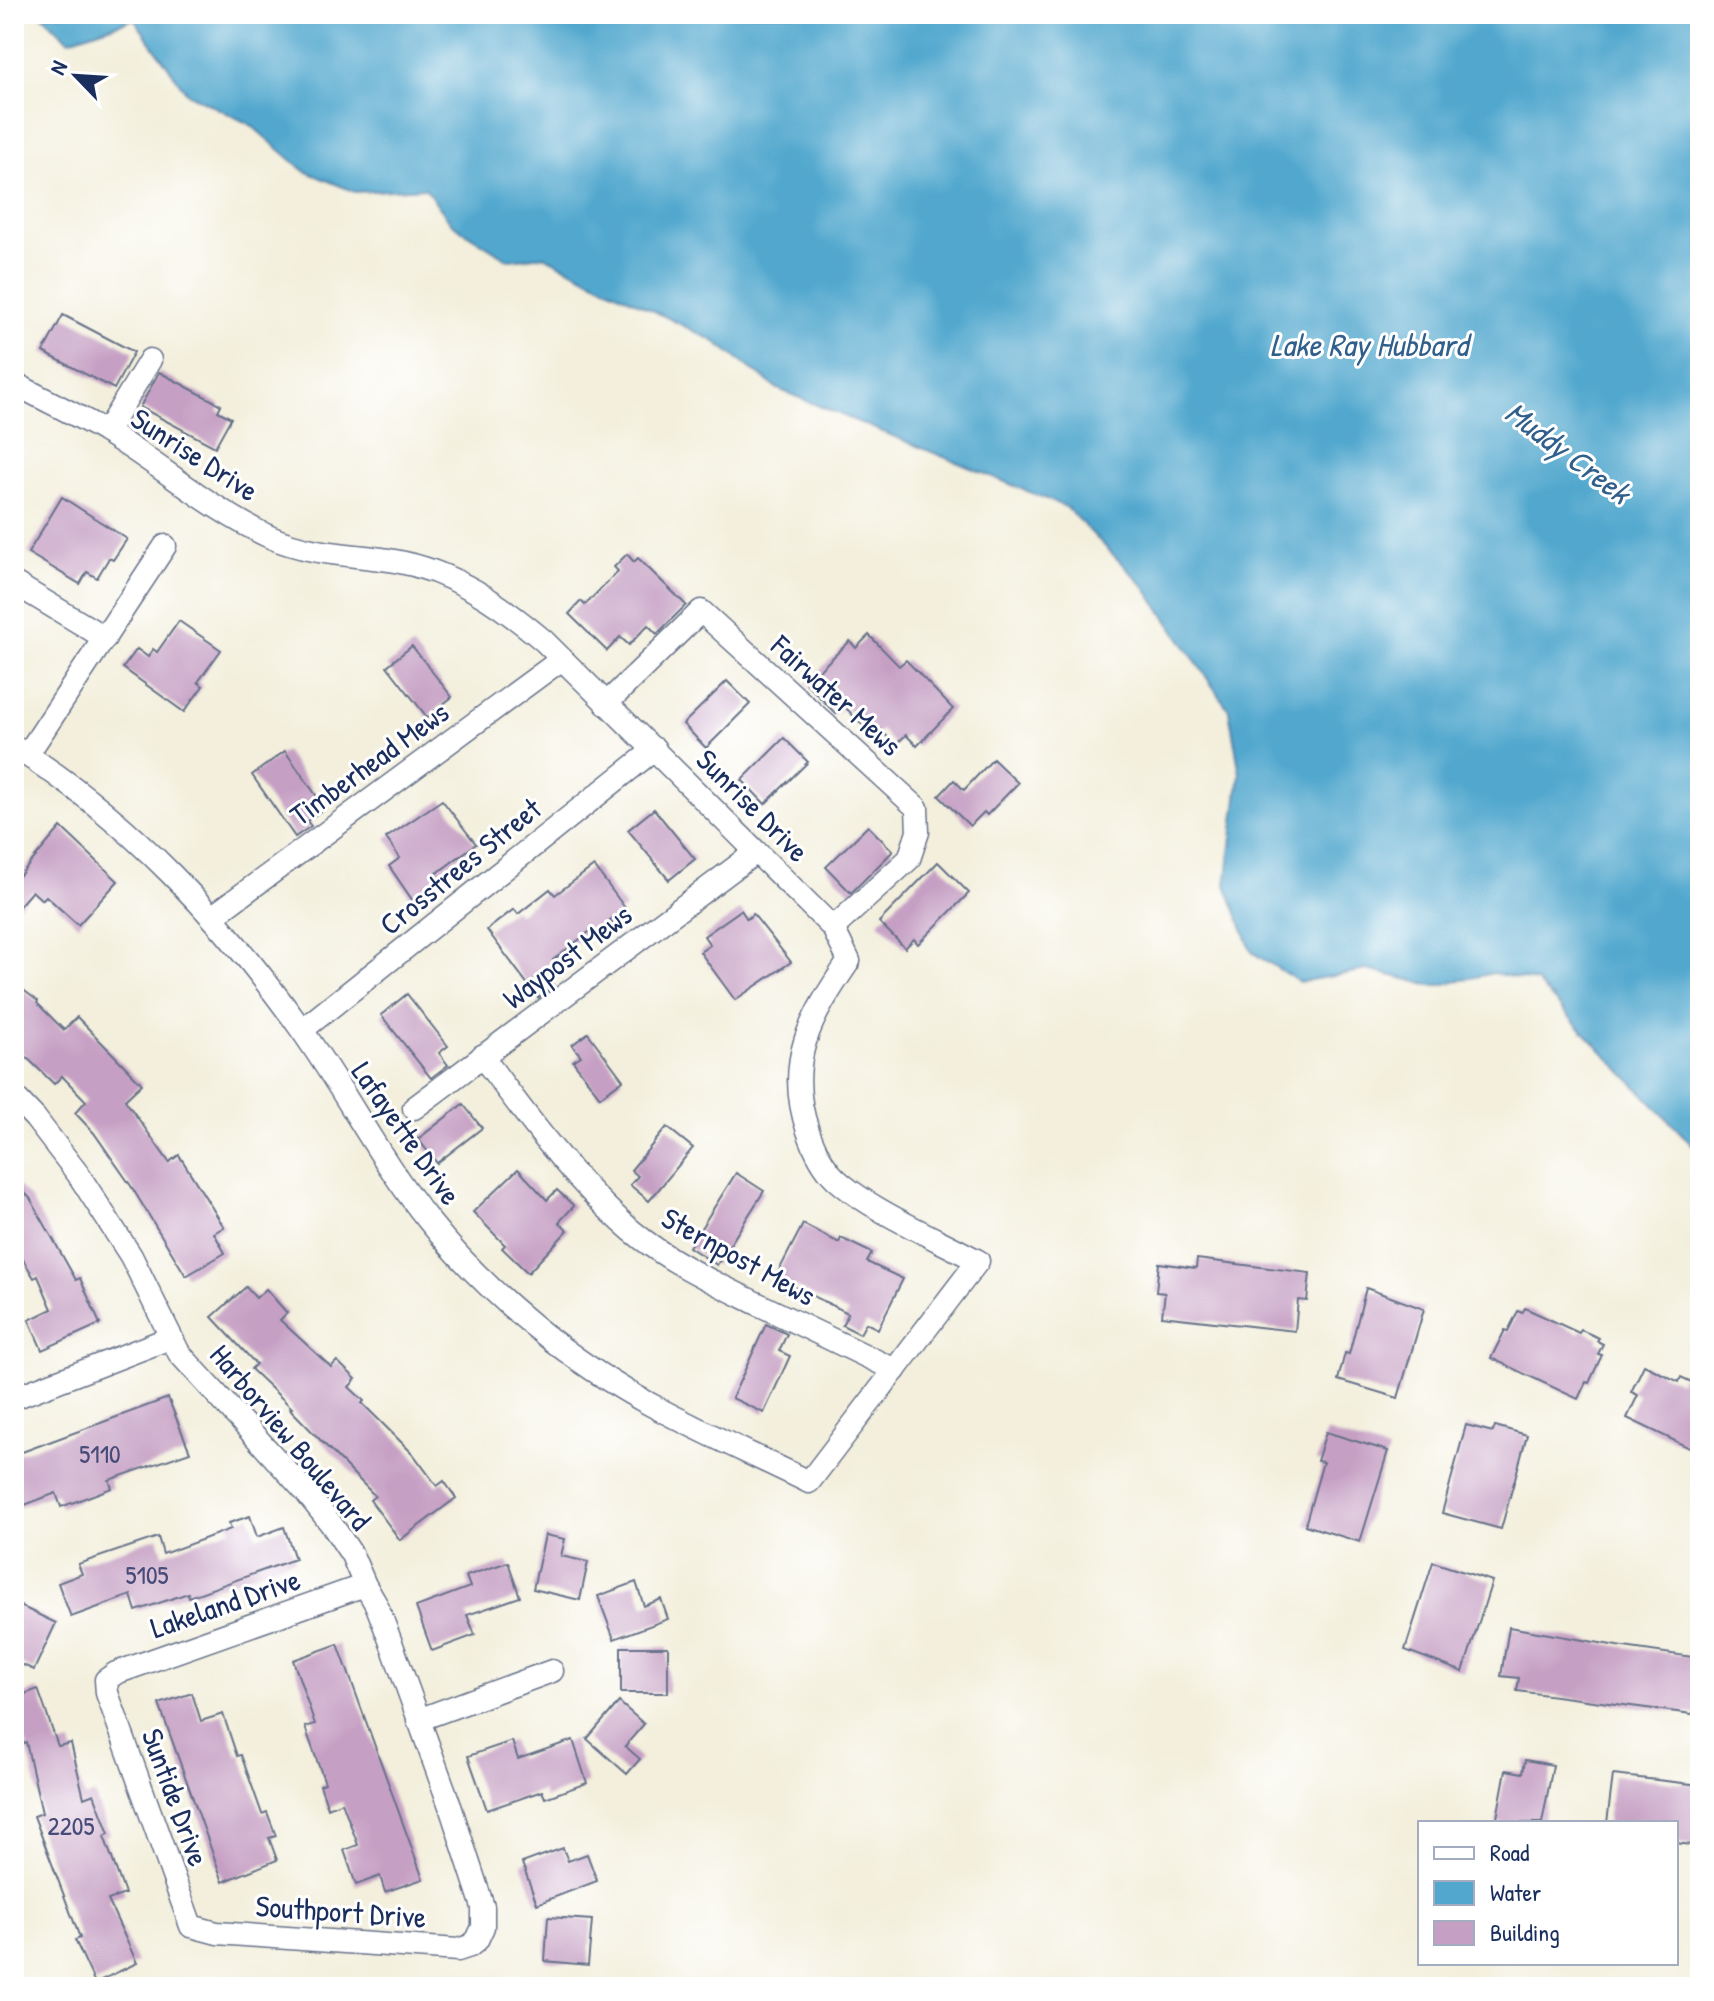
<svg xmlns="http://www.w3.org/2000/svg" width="1714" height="2001" viewBox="0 0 1714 2001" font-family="'Patrick Hand',sans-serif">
<rect width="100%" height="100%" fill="#fff"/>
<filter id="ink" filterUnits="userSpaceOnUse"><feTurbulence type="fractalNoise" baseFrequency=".0125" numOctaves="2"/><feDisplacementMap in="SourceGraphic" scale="16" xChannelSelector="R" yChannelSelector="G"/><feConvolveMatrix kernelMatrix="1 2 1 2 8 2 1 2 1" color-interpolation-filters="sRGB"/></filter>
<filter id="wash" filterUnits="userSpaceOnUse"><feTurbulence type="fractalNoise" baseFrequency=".006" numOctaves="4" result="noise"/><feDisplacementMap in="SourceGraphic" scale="32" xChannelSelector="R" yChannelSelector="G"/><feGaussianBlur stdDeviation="1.8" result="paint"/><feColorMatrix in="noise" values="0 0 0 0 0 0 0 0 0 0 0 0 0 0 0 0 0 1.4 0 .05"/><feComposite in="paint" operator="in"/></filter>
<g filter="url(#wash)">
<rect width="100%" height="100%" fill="#f3efdc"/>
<path fill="#51a7ce" stroke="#366b96" stroke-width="2" d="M41 14H1700V1153L1536 982 1493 973 1436 986 1367 970 1299 982 1252 952 1226 885 1240 774 1229 710 1144 586 1066 507 778 389 714 341 544 256 509 260 452 224 425 188 355 192 304 171 251 125 187 93 134 19 69 40Z"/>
<g id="blocks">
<g fill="#c6a0c4">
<path d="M63 315 134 352 114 389 43 352Z"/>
<path d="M159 372 221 405 218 411 231 418 215 447 140 407Z"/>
<path d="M62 497 127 539 113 560 109 558 97 578 87 572 80 584 28 553Z"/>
<path d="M627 554 634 562 638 558 686 605 657 634 648 625 629 645 620 637 607 651 569 614 581 601 585 605 618 571 614 567Z"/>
<path d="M179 621 221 650 198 682 203 686 184 712 123 668 137 649 148 657 153 649 157 652Z"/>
<path d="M869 635 899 666 906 660 953 709 917 746 906 735 895 745 881 730 874 737 844 706 836 714 806 683 850 641 856 648Z"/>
<path d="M412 646 452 697 427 717 387 666Z"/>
<path d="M727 681 750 704 706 748 683 724Z"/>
<path d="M784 738 808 762 765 804 742 780Z"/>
<path d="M285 751 325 808 307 821 311 826 295 837 252 775Z"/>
<path d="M993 759 1018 783 987 815 984 812 970 826 939 796 954 780 964 790Z"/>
<path d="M442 800 476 844 436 874 442 881 413 901 389 866 400 858 386 838Z"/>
<path d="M654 809 695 859 669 880 628 830Z"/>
<path d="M868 826 893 851 851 893 826 867Z"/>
<path d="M61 827 118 881 78 925 46 896 42 900 32 891 14 912V882Z"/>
<path d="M938 862 969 893 918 944 914 939 905 948 879 922Z"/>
<path d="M594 866 625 908 610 920 616 929 601 940 593 929 553 960 556 965 545 974 554 986 538 998 487 930 514 909 518 914 550 889 555 895Z"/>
<path d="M741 910 747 919 753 914 791 962 735 1000 700 952 710 945 704 936Z"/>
<path d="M14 983 38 1001 37 1003 64 1030 77 1017 142 1084 125 1100 169 1162 179 1155 224 1227 214 1233 225 1253 186 1276 131 1186 94 1133 75 1113 86 1101 62 1076 54 1084 14 1045Z"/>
<path d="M407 994 448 1046 439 1053 448 1065 431 1078 381 1015Z"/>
<path d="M588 1033 623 1080 600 1097 573 1061 581 1056 572 1045Z"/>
<path d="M463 1104 482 1128 437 1163 418 1139Z"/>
<path d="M667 1127 693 1148 649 1201 630 1185 638 1176 631 1170Z"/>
<path d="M518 1169 547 1200 557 1190 574 1206 559 1222 568 1230 528 1273 502 1248 505 1245 473 1212Z"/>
<path d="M736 1173 764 1191 717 1265 689 1247Z"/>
<path d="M14 1182 30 1198 76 1280 80 1278 100 1324 42 1350 29 1320 52 1309 38 1276 34 1278 14 1244Z"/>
<path d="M803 1224 839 1243 841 1238 872 1253 867 1262 903 1279 878 1329 866 1323 860 1334 842 1325 848 1313 795 1287 791 1294 772 1284Z"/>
<path d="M1197 1259 1310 1273 1307 1301 1298 1300 1295 1331 1162 1316 1165 1293 1156 1292 1159 1263 1196 1268Z"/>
<path d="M246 1287 256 1298 266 1289 287 1313 280 1320 331 1367 337 1361 356 1379 349 1387 364 1401 362 1403 413 1454 437 1486 444 1481 456 1498 400 1540 370 1500 375 1496 290 1409 292 1408 251 1369 256 1364 212 1317Z"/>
<path d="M1366 1288 1424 1309 1398 1398 1338 1380 1345 1353 1349 1354Z"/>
<path d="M1525 1308 1579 1333 1581 1330 1599 1338 1597 1341 1603 1344 1598 1354 1602 1355 1589 1383 1586 1382 1578 1399 1491 1358 1505 1330 1508 1331 1518 1311 1522 1313Z"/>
<path d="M766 1324 787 1334 779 1351 790 1356 764 1413 732 1398Z"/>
<path d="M1644 1365 1679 1382 1681 1377 1700 1386V1453L1627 1418 1638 1395 1631 1392Z"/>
<path d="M168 1398 190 1452 109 1480 112 1488 61 1507 56 1493 14 1509V1455Z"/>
<path d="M1466 1425 1493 1432 1495 1426 1527 1435 1501 1529 1442 1513Z"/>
<path d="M1326 1432 1388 1451 1360 1542 1305 1525 1323 1462 1317 1461Z"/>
<path d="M250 1516 257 1537 284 1527 295 1559 189 1597 188 1593 136 1611 131 1595 71 1617 58 1583 82 1574 78 1564 158 1537 163 1554 231 1529 229 1523Z"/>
<path d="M545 1535 565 1539 561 1556 588 1562 580 1600 533 1589Z"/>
<path d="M508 1562 520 1597 467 1615 475 1635 432 1651 416 1607 470 1587 466 1576Z"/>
<path d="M1433 1562 1492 1581 1463 1672 1405 1650Z"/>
<path d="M636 1582 644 1606 661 1599 668 1619 614 1639 598 1596Z"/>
<path d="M14 1603 56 1623 34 1670 14 1661Z"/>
<path d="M1509 1627 1617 1646 1700 1658V1715L1517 1691 1519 1678 1501 1676Z"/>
<path d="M338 1644 423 1879 385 1892 380 1876 356 1885 344 1850 358 1845 342 1802 328 1808 320 1785 325 1783 305 1727 315 1724 293 1660Z"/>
<rect x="621" y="1647" width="47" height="46"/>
<path d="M38 1689 58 1746 71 1743 84 1798 94 1794 109 1834 104 1836 125 1894 108 1900 137 1963 95 1983 75 1940 80 1938 34 1816 42 1813 26 1742 14 1746V1698Z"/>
<path d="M192 1693 201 1721 223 1714 237 1756 241 1755 262 1814 267 1812 276 1836 269 1838 277 1860 223 1882 159 1704Z"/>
<path d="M619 1702 644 1724 625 1746 640 1759 627 1774 587 1739Z"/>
<path d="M573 1740 587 1783 545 1798 542 1791 487 1810 468 1756 512 1741 518 1759Z"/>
<path d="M1525 1760 1553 1765 1542 1823H1496L1506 1770 1523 1773Z"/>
<path d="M1613 1775 1700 1785V1846L1676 1843V1823H1607Z"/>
<path d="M563 1848 568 1861 587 1854 597 1881 537 1904 522 1863Z"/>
<path d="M548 1917 592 1920 588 1965 545 1961Z"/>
</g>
</g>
</g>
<g filter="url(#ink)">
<use href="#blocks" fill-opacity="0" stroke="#67728a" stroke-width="2"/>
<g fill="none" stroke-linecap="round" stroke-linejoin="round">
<g stroke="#67728a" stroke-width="25">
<g id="minor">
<path d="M14 383C44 400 76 414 106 432 161 465 211 510 270 537 311 555 352 554 395 561 453 571 500 604 544 641L833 928 849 961C811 1017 784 1061 808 1131 814 1148 822 1165 835 1178 869 1210 936 1238 978 1261L809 1482C758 1457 706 1434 657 1408 573 1364 488 1295 429 1221 380 1161 346 1092 301 1029 226 924 126 815 14 747"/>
<path d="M106 432 150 360"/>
<path d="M14 583 105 638"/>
<path d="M606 704 701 611 917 808 918 832 909 859 833 928"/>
<path d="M27 755 165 546"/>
<path d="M213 916 562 659"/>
<path d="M302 1030 655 749"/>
<path d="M482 1056C528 1118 574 1181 632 1231 669 1262 715 1283 758 1304 804 1326 850 1348 895 1370"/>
<path d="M14 1096 35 1118 78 1174 131 1256 179 1353 304 1490 332 1525 352 1555 365 1585 377 1606 393 1648 450 1806 483 1907V1927L477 1940 470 1946 458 1950 217 1933 191 1926 107 1693 106 1680 116 1673 365 1585"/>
<path d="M414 1108 756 852"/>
<path d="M14 1398 170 1338"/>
<path d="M418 1720 552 1671"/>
</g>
</g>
<use href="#minor" stroke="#fff" stroke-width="22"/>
</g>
</g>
<g text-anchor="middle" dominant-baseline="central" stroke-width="6" stroke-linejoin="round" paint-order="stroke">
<g font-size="26" fill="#464b78">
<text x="100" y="1453">5110</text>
<text x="147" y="1574">5105</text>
<text x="71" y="1825">2205</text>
</g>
<g font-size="30" fill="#1b2f5e" stroke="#fff">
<text transform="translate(195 454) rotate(33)">Sunrise Drive</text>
<text transform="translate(837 695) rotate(42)">Fairwater Mews</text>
<text transform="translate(369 763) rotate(-36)">Timberhead Mews</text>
<text transform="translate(753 805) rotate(45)">Sunrise Drive</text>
<text transform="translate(460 866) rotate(-39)">Crosstrees Street</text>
<text transform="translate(567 956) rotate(-37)">Waypost Mews</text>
<text transform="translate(407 1133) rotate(55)">Lafayette Drive</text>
<text transform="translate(739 1256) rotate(29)">Sternpost Mews</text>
<text transform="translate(291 1437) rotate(50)">Harborview Boulevard</text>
<text transform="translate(225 1603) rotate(-19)">Lakeland Drive</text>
<text transform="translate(176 1797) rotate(70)">Suntide Drive</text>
<text transform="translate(341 1911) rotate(4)">Southport Drive</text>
</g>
<g font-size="32" font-style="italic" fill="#315f8b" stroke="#fff">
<text x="1369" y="344">Lake Ray Hubbard</text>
<text transform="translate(1568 452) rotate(37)">Muddy Creek</text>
</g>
</g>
<rect width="1714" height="2001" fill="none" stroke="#fff" stroke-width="48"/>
<rect x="1418" y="1821" width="260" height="144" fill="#ffffff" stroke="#a4acbf" stroke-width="2"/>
<rect x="1434" y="1847" width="40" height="12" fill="#ffffff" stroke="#a4acbf" stroke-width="2"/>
<text x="1490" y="1861" font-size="24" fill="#1b2f5e">Road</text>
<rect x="1434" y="1881" width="40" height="24" fill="#51a7ce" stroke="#a4acbf" stroke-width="2"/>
<text x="1490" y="1901" font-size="24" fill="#1b2f5e">Water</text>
<rect x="1434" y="1921" width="40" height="24" fill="#c6a0c4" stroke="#a4acbf" stroke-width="2"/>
<text x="1490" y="1941" font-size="24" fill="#1b2f5e">Building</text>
<g transform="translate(76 76) rotate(295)" stroke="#ffffff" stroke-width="6" paint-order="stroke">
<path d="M0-6L14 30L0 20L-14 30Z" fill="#1b2f5e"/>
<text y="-12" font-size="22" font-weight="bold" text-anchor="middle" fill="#1b2f5e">N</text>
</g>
</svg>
